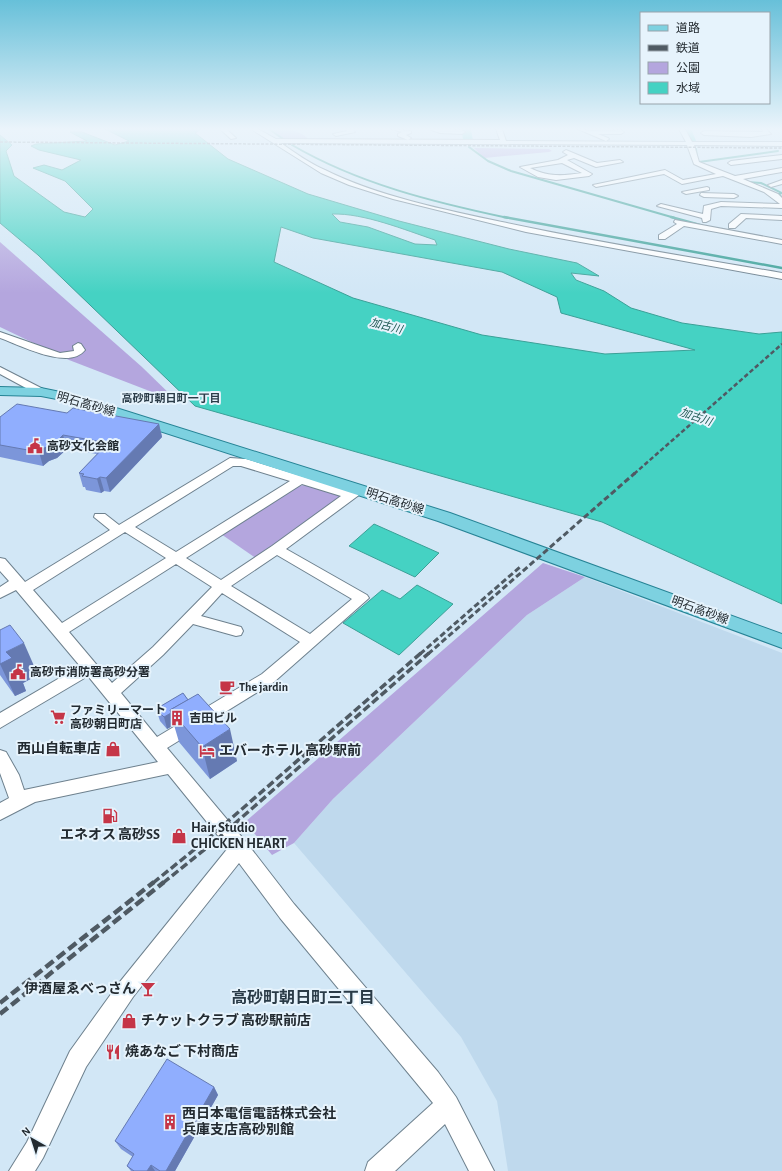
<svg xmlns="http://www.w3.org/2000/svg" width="782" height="1171" viewBox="0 0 782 1171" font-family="'Alegreya Sans','Noto Sans JP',sans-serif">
<rect width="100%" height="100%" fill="#d2e7f6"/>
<path fill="#bfd9ed" d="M585 577 782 653V1171H508L497 1101 461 1037 294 843 333 799 527 615Z"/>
<g fill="#b4a6de">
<path d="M271 129C286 129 300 129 310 141H287Z"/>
<path d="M474 148 554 149H549L552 151 549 152 484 158Z"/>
<path d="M0 242 142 367 178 402 69 360 0 327Z"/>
<path d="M305 485 342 495 343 498 257 559 221 534 299 486Z"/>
<path d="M543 563 585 577 527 615 333 799 294 843 272 855 245 822Z"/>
</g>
<g fill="#45d2c3" stroke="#3ba097" fill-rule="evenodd">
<path d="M105 129H201L195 133 228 159 308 194 399 221 509 249 577 263 599 276 571 273 576 280 604 291 631 308 682 323 759 334 782 332V604L602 522 195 406 38 255 0 223V135L12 145 6 151 14 176 64 212 85 217 93 209 65 181 33 168 44 165 62 170 81 160 39 150 31 146 36 144 87 141 70 132H82L115 145 129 141ZM332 214C364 213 405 230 435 240L437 245 415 244 368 227 340 222ZM281 227 313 238 502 272 557 297 561 313 695 350 605 354 482 335 353 298 274 262Z"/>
<path d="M374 524 439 553 415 577 349 546Z"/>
<path d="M417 585 453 604 399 655 343 623 382 590 400 599Z"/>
</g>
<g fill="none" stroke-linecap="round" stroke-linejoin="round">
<g stroke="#3ba097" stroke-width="2">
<path d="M269 129 286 141"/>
<path d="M292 145C359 184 433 202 508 218"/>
<path d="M469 147 488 161 511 171 675 218"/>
<path d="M696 149 697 159"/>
<path d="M699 162 778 151"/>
<path d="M747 182 761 183 782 193 779 194 782 198"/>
</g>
<g stroke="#3ba097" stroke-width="2.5">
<path d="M504 217 782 268"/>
<path d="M671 217 700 225"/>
</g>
<g fill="#45d2c3" fill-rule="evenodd">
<path d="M461 129H471L473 141 472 143H464Z"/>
<path d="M681 129H691L697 143 696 145H688Z"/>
</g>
<g stroke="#6e818e" stroke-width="2">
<g id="minor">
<path d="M220 129H226L236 138 231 139Z"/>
<path d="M251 129H258L276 139 500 140 496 129H502L506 141 686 142 679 129H685L692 142H782V146L694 145 699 162 735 176 782 168V172L743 179 778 194 782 198V208L721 206 711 209 710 220 706 222H703L702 218 657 206 661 204 703 214 704 206 721 202 780 204 764 192 723 176 682 184 664 174 596 187 593 185 665 170 683 180 716 174 694 164 687 145 281 143C295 153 309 163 325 170 377 196 445 210 502 222 595 242 689 257 782 273V279L526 232 393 199 349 185 321 173Z"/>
<path d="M345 129H352L355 132 336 136 333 134 347 131Z"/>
<path d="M392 129 411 131V133L406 135 411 138 408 140 398 136V134L402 132Z"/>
<path d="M429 129 462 130 465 132 462 134 440 133Z"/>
<path d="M578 129 592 131 621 130 624 132 621 134H598L608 138 609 139 606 141Z"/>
<path d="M762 129H766L771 134 751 137 704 135 701 133 704 131 763 132Z"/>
<path d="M566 150 597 163 620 160 623 162 596 167 574 158 567 160 592 174 589 176 556 180 538 177 520 167 558 160 568 155 563 152ZM562 163 582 173C563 176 547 177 530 168Z"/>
<path d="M782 155V159L731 165 728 163 731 161Z"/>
<path d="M782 180V184L771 187 768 185Z"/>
<path d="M707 187 709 188V190L686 194 682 192Z"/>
<path d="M701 193 734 194 738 196 734 198 704 197 700 195Z"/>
<path d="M741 214 782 216V220L746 218 735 228H729V224Z"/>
<path d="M675 220 782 240V244L684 226 665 239H659V235L677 224 674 222Z"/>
<path d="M0 332 60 353 74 351 73 346 78 343 81 344 85 350C69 371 20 345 0 338Z"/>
<path d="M0 367 45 390 46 392 45 394H37L0 374Z"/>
<path d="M230 458 246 459 349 491 355 488 359 489 361 492 359 495 286 549 367 595 369 598 274 682 167 748 246 842 294 904 438 1072 456 1097 494 1171H469L445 1124 395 1171H365L368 1162 433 1103 280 918 239 863 133 997 86 1067 43 1158 35 1171H9L27 1142 70 1051 119 983 228 848 168 774 35 802 0 820V803L9 798 0 773V750L6 752 19 775 24 790 158 762 88 676 0 728V713L80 666 16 590 0 598V587L9 581 0 571V558L5 559 25 582 110 530 94 517 95 514H105L119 525ZM233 466H241L290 481 176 552 135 527ZM302 484 341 496 272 546 221 580 186 558ZM125 532 166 558 62 623 33 590ZM277 555 352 599 310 634 231 586ZM176 564 212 587 153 647 112 683 69 632ZM222 593 300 642 262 674 157 737 121 693 163 655 193 624 236 636 241 635 243 631 241 627 201 616Z"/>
</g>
</g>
<g stroke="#268395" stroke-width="2">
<path id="major" d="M0 387 41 388 75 395 450 513 782 634V648L438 521 67 401 41 396 0 395Z"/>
</g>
<use href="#minor" fill="#fff" fill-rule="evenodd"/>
<use href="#major" fill="#7dd1e0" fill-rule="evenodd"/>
<path stroke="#4f5a63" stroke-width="1.5" stroke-dasharray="3 1.5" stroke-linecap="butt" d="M0 142 782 148"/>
<path stroke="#4f5a63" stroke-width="2.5" stroke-dasharray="4.5 2.5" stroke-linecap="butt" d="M634 474 782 344"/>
<g stroke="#4f5a63" stroke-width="3" stroke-dasharray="6 3" stroke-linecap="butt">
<path d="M420 654 520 567"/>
<path d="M428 654 635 473"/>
</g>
<g stroke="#4f5a63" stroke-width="3.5" stroke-dasharray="8 3.5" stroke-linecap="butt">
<path d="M153 883 211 836 421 653"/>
<path d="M163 883 215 841 429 653"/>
</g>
<g stroke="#4f5a63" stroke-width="4.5" stroke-dasharray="10 4.5" stroke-linecap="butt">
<path d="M0 1003 154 882"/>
<path d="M0 1014 164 882"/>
</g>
</g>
<g fill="#7c96da">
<path d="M67 413 159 424 162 437 110 492 104 491 101 493 86 490 85 487H83L79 473 97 454 67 449 57 458 49 461 43 466 0 457V417Z"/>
<path d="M0 630 38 675 23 683 26 691 15 696 0 675Z"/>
<path d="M183 693 237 761 210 779 179 742 174 725 167 729 160 721 156 709Z"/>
<path d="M214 1087 218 1095 175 1171H131L127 1166 133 1157 121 1149 115 1141Z"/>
</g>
<g fill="#657ab2">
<path d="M159 424 162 437 110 492 106 478Z"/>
<path d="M63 435 67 449 57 458 49 461 43 466 39 452 44 448Z"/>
<path d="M100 477 104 491 101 493 97 479Z"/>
<path d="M24 643 38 675 23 683 26 691 15 696 0 664 6 652Z"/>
<path d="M171 713 174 725 167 729 164 717Z"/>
<path d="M230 729 237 761 210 779 202 747Z"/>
<path d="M214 1087 218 1095 175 1171H166Z"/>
<path d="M151 1165 155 1171H147Z"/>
</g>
<g fill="#90aefe" stroke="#657ab2">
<path d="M17 404 67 413 73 408 159 424 106 478 100 477 97 479 82 476 84 474 79 473 108 443 63 435 53 445 44 448 39 452 0 445V417Z"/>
<path d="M10 625 24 643 6 652 12 658 0 664V630Z"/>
<path d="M183 693 188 700 170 710 171 713 164 717 156 709Z"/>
<path d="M198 694 230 729 202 747 170 710Z"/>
<path d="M167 1059 214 1087 166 1171H160L151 1165 147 1171H134L127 1166 134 1154 115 1141Z"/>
</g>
<linearGradient id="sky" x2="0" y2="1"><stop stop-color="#67c0d9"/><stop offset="0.44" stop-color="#ebf4fb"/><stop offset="1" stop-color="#ebf4fb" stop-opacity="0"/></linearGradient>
<rect width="782" height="293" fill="url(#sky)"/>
<defs>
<g id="civic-bare" transform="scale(1.2)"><path d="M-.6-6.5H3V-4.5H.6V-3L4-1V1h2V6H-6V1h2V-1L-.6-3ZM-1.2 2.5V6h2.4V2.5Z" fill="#c53547" stroke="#e6f3fc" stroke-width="2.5" paint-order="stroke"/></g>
<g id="cafe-bare" transform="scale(1.2)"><path d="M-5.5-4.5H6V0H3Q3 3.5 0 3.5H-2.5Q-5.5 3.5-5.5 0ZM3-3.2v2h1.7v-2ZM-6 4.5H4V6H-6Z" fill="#c53547" stroke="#e6f3fc" stroke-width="2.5" paint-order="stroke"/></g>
<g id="supermarket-bare" transform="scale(1.2)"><path d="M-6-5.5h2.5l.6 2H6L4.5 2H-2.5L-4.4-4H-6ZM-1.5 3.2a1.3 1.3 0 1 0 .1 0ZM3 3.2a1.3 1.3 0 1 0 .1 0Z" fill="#c53547" stroke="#e6f3fc" stroke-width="2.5" paint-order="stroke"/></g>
<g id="building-bare" transform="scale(1.2)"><path d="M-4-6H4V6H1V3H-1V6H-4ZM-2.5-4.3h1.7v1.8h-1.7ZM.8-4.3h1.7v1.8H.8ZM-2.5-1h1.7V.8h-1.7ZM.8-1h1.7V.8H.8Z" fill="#c53547" stroke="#e6f3fc" stroke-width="2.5" paint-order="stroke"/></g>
<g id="shop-bare" transform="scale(1.2)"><path d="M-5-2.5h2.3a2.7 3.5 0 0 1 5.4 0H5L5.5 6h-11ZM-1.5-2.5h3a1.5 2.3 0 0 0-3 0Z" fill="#c53547" stroke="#e6f3fc" stroke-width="2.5" paint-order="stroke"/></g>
<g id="hotel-bare" transform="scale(1.2)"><path d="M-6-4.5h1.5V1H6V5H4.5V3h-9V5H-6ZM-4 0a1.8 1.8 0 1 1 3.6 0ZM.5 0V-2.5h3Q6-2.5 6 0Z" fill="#c53547" stroke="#e6f3fc" stroke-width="2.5" paint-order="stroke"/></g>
<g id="fuel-bare" transform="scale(1.2)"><path d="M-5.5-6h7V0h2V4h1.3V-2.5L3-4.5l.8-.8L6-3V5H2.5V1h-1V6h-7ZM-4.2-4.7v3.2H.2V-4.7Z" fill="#c53547" stroke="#e6f3fc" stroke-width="2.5" paint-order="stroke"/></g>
<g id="bar-bare" transform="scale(1.2)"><path d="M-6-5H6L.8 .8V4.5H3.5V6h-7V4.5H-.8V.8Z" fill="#c53547" stroke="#e6f3fc" stroke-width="2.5" paint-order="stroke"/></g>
<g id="restaurant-bare" transform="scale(1.2)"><path d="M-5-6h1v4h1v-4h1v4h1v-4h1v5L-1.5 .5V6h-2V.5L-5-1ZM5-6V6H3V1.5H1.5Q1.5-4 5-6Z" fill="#c53547" stroke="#e6f3fc" stroke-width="2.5" paint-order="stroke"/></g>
</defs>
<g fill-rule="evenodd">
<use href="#civic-bare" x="35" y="446"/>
<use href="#civic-bare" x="18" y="672"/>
<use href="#cafe-bare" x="227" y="687"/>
<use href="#supermarket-bare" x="58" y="717"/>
<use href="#building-bare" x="177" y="718"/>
<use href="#shop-bare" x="113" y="749"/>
<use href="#hotel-bare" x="207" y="751"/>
<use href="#fuel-bare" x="110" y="816"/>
<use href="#shop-bare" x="179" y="836"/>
<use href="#bar-bare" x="148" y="989"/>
<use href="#shop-bare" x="129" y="1021"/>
<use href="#restaurant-bare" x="113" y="1052"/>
<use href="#building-bare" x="170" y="1122"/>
</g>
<g text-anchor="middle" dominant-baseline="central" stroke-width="4" stroke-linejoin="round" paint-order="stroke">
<g font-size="11" font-style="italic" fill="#1e5852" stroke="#e6f3fc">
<text transform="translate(386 326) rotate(14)">加古川</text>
<text transform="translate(696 417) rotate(19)">加古川</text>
</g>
<g font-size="11" font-weight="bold" fill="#2a3b47" stroke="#e6f3fc">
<text x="171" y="398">高砂町朝日町一丁目</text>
</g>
<g font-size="12" fill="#232b31" stroke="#e6f3fc">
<text transform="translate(86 404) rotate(16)">明石高砂線</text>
<text transform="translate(395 501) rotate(18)">明石高砂線</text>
<text transform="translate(700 610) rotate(20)">明石高砂線</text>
</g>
<g font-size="12" font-weight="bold" fill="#232b31" stroke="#e6f3fc" text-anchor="start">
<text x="47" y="446">高砂文化会館</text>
<text x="30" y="672">高砂市消防署高砂分署</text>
<text x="239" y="687">The jardin</text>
<text x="70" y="710">ファミリーマート<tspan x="70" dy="14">高砂朝日町店</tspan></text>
<text x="189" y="718">吉田ビル</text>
</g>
<g font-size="14" font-weight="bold" fill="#232b31" stroke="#e6f3fc" text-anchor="start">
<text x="101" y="749" text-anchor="end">西山自転車店</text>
<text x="219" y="751">エバーホテル 高砂駅前</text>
<text x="191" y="828">Hair Studio<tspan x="191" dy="16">CHICKEN HEART</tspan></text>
<text x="110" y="835" text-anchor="middle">エネオス 高砂SS</text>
<text x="136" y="989" text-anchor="end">伊酒屋ゑべっさん</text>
<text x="141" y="1021">チケットクラブ 高砂駅前店</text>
<text x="125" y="1052">焼あなご 下村商店</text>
<text x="182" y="1114">西日本電信電話株式会社<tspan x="182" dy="16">兵庫支店高砂別館</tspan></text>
</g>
<g font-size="16" font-weight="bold" fill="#2a3b47" stroke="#e6f3fc">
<text x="303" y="998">高砂町朝日町三丁目</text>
</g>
</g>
<rect x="640" y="12" width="130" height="92" fill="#e6f3fc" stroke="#98a3ab"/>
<rect x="648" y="25" width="20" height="6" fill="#7dd1e0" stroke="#98a3ab"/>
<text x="676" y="32" font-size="12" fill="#232b31">道路</text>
<rect x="648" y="45" width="20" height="6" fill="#4f5a63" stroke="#98a3ab"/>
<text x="676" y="52" font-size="12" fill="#232b31">鉄道</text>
<rect x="648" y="62" width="20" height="12" fill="#b4a6de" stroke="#98a3ab"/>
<text x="676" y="72" font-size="12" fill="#232b31">公園</text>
<rect x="648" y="82" width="20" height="12" fill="#45d2c3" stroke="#98a3ab"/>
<text x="676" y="92" font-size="12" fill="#232b31">水域</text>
<g transform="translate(32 1139) rotate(321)" stroke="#e6f3fc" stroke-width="3" paint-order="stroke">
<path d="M0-3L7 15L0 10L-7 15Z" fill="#232b31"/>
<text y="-6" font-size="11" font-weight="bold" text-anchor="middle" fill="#232b31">N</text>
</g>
</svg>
